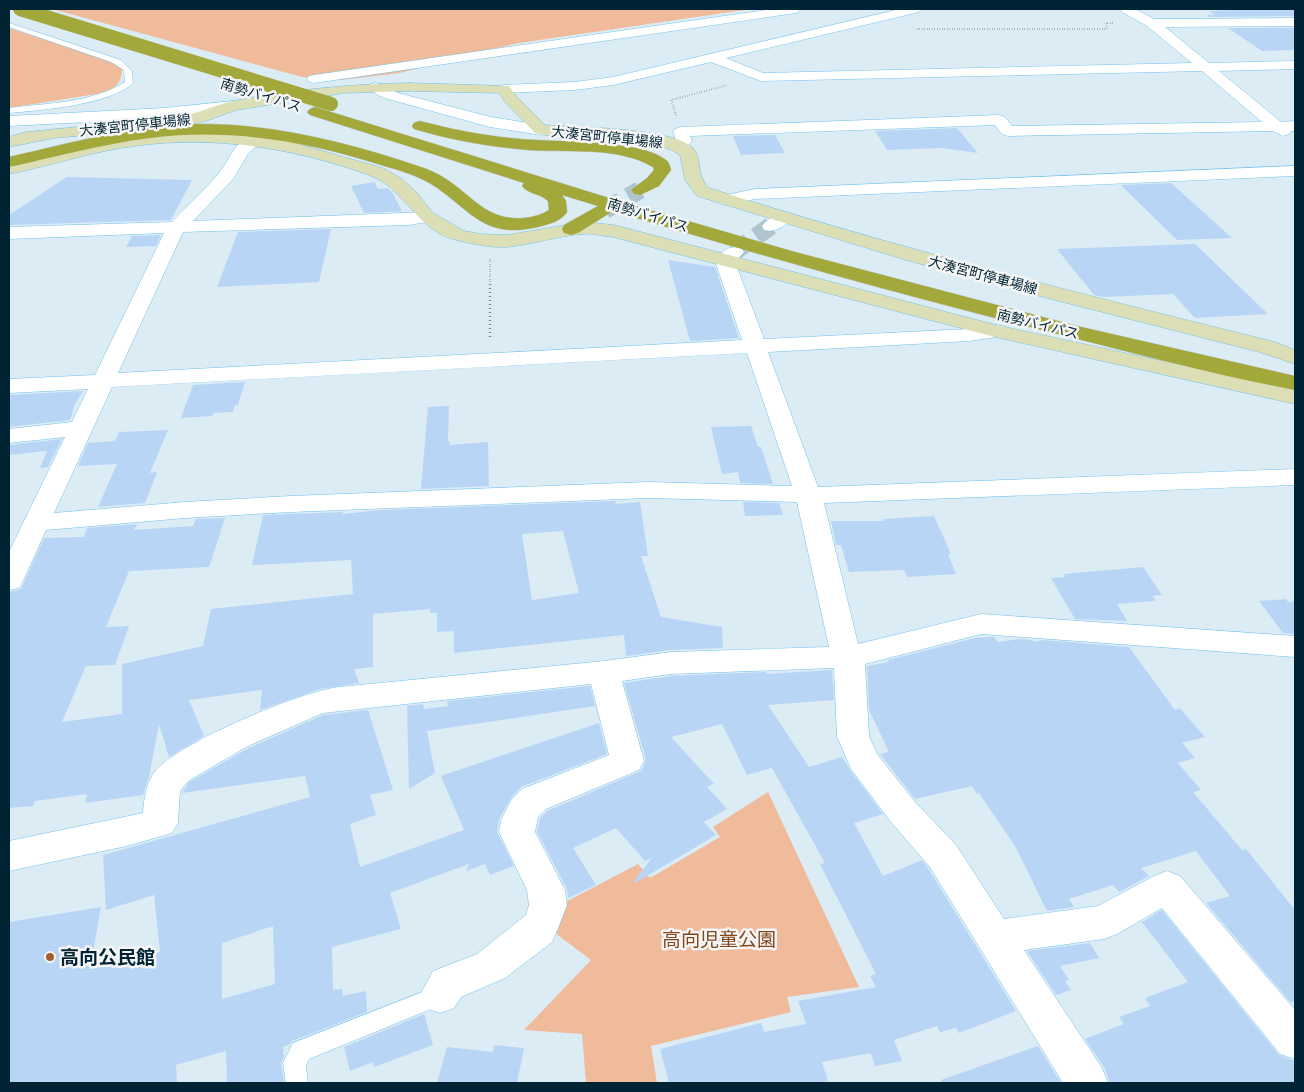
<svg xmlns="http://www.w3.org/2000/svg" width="1304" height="1092" viewBox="0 0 1304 1092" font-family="'Space Grotesk','Noto Sans JP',sans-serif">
<rect width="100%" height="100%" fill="#dcecf5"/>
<g fill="#f0bb9b">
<path d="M52 9H751L519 43 467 55 400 73 341 80 302 77Z"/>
<path d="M9 28 113 62 122 68C122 83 116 87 103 93L9 108Z"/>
<path d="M768 792 859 987 787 997 791 1012 651 1046 657 1083H586L582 1034 524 1030 591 960 551 930 562 904 638 864 650 878 720 837 713 827Z"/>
</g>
<g fill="#b9d5f6" fill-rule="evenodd">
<path d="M1232 10H1295V16L1210 17 1207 15H1215L1209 11Z"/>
<path d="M1228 28H1295V50L1262 51Z"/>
<path d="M957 128 978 153 942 148 887 150 875 131Z"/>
<path d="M775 135 785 153 741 155 733 136Z"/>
<path d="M67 177 192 180 171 220 9 225V215Z"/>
<path d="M374 182 378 189 387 188 392 192 402 211 364 213 351 186Z"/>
<path d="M1171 183 1232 238 1177 240 1121 185Z"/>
<path d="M331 229 319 282 217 287 238 232Z"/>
<path d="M161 235 156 246 126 247 132 236Z"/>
<path d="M1195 244 1268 314 1195 318 1173 294 1104 297 1094 295 1057 249Z"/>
<path d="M668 260 715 267 739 338 690 341Z"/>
<path d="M245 382 238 405H235L233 412 214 413 212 416 181 418 193 385Z"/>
<path d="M83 391 75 404 70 420 9 427V395Z"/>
<path d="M449 406 448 441H450V445L488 442 489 486 421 489 428 407Z"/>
<path d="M751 426 758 447H761L773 484 740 483 738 472 722 474 711 427Z"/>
<path d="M168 430 150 473 157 472 145 503 98 507 117 464 78 466 88 443 115 441 119 432Z"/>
<path d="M62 439 48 467 40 468 47 451 9 455V445Z"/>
<path d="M615 501 616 504 640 502 648 556H641L661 617 722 627 723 648 671 650 626 656 624 635 454 653V631L437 632V613H430V609L373 614V667L354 669 359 683 320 689 260 710 262 690 189 700 204 736 169 757 159 724 149 777 143 795 85 803 87 794 35 801 33 806 9 808V592L21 589 44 538 84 537 87 528 137 524 134 530 193 526 196 519 225 518 209 567 129 571 106 627 129 626 115 665 86 666 62 722 122 714V664L203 646 211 609 353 594 351 560 252 565 263 515 343 512V514L381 510ZM563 531 579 593 532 600 522 534Z"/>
<path d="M743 502 779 503 783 515 745 516Z"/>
<path d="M934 516 951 554H948L956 574 907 577 904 570 849 572 841 545H836L831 521H884L883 519Z"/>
<path d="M1143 567 1162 595 1152 596 1156 601 1117 604 1127 621 1075 619 1051 578 1065 577 1064 574Z"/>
<path d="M1286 599 1288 602 1295 601V634L1283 633 1259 601Z"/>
<path d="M990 637H994L998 642 1019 639 1032 640 1034 642 1043 640 1129 647 1175 710 1180 708 1205 737 1182 743 1195 758 1178 763 1201 790 1193 792 1242 850 1246 849 1295 910V1001L1291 1003 1206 903 1230 896 1196 851 1141 868 1149 876 1119 892 1113 885 1069 899 1074 907 1047 911 1015 846 979 793 977 794 972 786 915 799 880 754 889 752 869 710 867 666 889 662 888 660 975 638Z"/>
<path d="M832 670 834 700 768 705 809 767 842 757 846 763 850 770 883 814 854 823 883 876 922 860 928 868 1016 1011 959 1033 956 1028 940 1032 937 1026 894 1040 902 1061 875 1066 871 1053 822 1062 828 1081 815 1083H669L660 1049 761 1023 764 1032 806 1024 798 1001 876 987 870 976 876 974 820 864 825 863 772 768 747 775 722 724 671 737 714 784 707 787 727 809 704 822 716 835 635 883 634 881 652 858 645 861 616 828 573 848 596 885 568 898 567 889 537 832 540 818 547 811 641 771 646 760 624 683 671 676 766 672 767 674Z"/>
<path d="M590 686 595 706 427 731 435 773 409 789 407 706 423 704 424 709 448 706 447 701Z"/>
<path d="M368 710 393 790 370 795 376 815 350 824 360 867 464 830 441 776 599 723 607 754 521 787 511 798 499 819 497 832 514 866 490 875 485 864 466 871 469 864 390 893 401 929 332 947 333 990 342 989 343 996 366 991 367 1012 292 1041 290 1044 283 1047 284 1057 281 1063 284 1083H227L226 1051 176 1065 177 1083H9V922L101 907 90 969 160 952 154 895 106 910 103 855 310 797 305 776 182 793 189 782 249 748 323 715ZM273 926 275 984 222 999V943Z"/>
<path d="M1162 910 1279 1055 1295 1061V1083H1110L1104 1067 1085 1039 1124 1024 1119 1017 1150 1006 1145 998 1188 982 1142 922Z"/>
<path d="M1090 943 1099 958 1060 966 1069 980 1065 981 1071 990 1056 995 1027 951Z"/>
<path d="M424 1014 433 1045 374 1067 373 1062 350 1071 344 1047Z"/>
<path d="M494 1045 524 1048 517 1083H437L447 1047 493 1052Z"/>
<path d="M1038 1046 1061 1083H942L941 1080Z"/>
</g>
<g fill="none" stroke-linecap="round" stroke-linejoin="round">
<path stroke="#b0c4ce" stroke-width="18" stroke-dasharray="18 9" stroke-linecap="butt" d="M734 252 771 226"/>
<path stroke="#b0c4ce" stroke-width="18" stroke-dasharray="18 9" stroke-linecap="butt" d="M605 210 640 190"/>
<g stroke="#6ec3ee" stroke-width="1">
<g id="service">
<path d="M9 23 121 60 132 71 133 83C110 105 41 110 9 113V108C48 103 91 103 125 82L124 70 111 62 9 27Z"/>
<path d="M440 985 448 988 451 995 448 1002 309 1059 306 1066 308 1083H286L283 1063 293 1043Z"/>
</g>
</g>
<g stroke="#6ec3ee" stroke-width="1">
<g id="minor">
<path d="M773 9H802L796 13 314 83 309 82 307 79 309 76 314 75Z"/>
<path d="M900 9H921L919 12 726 58 763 73 1192 63 1147 26 1122 12 1120 9H1135L1154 19 1295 18V26L1165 27 1209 63 1295 61V69L1219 71 1281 122 1295 121V131H1291L1289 134 1283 136 1273 131 1008 136 1002 134 995 125 690 136 692 141 684 150H672L670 147 676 140 673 132 675 129 681 127 999 115 1005 117 1012 126 1262 122 1202 71 761 81 711 62 613 85 575 90 504 93 499 92 497 89 499 86 504 85 575 82 613 77Z"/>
<path d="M376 83 398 93 491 117 541 125 547 127 549 130 547 133 541 135 490 127 388 99C380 96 374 94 369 87L371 84Z"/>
<path d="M233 101 238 103 241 106 238 109 165 118 9 126V116L165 108Z"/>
<path d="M253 136 259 138 261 141 248 154 233 179 193 221 427 212 433 213 436 217 433 221 409 225 183 232 118 373 742 340 715 261C722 251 729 245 741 248L744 252 735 262 764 339 969 329 995 325 1003 326 1006 331 1003 336 969 341 768 352 818 487 1295 469V485L824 503 858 644 981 614 1295 636V657L981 634 865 664 869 736 877 754 915 802 956 845 1004 919 1098 906 1154 876 1167 871 1180 876 1295 1010V1059L1280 1054 1162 908 1117 934 1104 939 1024 950 1102 1068 1108 1083H1063L930 867 891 822 851 769 837 736 834 668 671 674 622 681 644 761 639 770 546 809 538 817 535 832 565 890 567 905 557 931 552 942 505 978 461 997 454 1008 440 1013 426 1008 420 995 433 971 477 954 526 915 529 905 527 890 499 832 501 820 512 799 522 789 609 755 591 684 323 713 248 746 188 781 180 791 178 823 172 833 127 846 9 871V841L143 813C144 799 146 782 156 770 183 741 299 692 339 687L604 661 671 652 829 647 797 502 648 498 291 512 185 518 46 530 23 581 19 588 9 590V552L65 437 9 443V429L72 422 88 389 9 393V379L95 375 164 233 9 239V227L172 222C187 206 205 190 219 173 230 160 234 141 253 136ZM747 353 792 486 648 482 291 496 185 502 54 513 112 387Z"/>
<path d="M1295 166V176L755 199 727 205 721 204 718 200 721 196 755 189Z"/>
<path d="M783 212 789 213 792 217C786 226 776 233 764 230L762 226C767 219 775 214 783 212Z"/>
</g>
</g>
<g stroke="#6ec3ee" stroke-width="1">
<g id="secondary">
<path d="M409 83 509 86 517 97 545 125C576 127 671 128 692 147 703 158 695 174 709 188 896 248 1085 295 1275 342L1295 350V364L1259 352 1047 298 906 260 697 196 685 180 680 155C640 129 580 144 535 133L506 103 499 93 409 91 345 93 236 110 206 121 178 127 54 138 9 147V137L26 132 178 117C198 114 214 105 233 101 291 90 350 84 409 83Z"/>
<path d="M188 131 239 134 287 141 383 168 402 179 417 193 433 213 464 231 481 234 507 235 584 222 614 225 996 325 1295 390V404L995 337 613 237C603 236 593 233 583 234 558 236 533 244 508 247 491 248 473 244 456 240 417 231 405 188 369 175 294 148 214 135 135 146 92 151 51 166 9 174V164L133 136Z"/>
</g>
</g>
<g stroke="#c2cace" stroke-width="1">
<g id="trunk">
<path d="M315 107 622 202 795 252 1077 326 1295 376V390C1210 374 1126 351 1042 330 898 294 755 254 613 211L578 233 571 235 564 233 562 229 564 225 598 206 562 195 566 201 567 212C560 222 549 224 538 227 482 240 471 209 431 184 416 175 398 170 381 165 306 141 229 128 150 138 102 144 56 157 9 167V157C70 143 132 126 195 124 271 123 347 142 418 166 428 169 437 173 446 179 474 197 487 221 524 218 533 217 541 215 549 210L548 201C541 194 528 194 522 186L524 183 310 115 307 112 310 109Z"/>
<path d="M420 121C450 129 480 135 511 138 548 143 639 138 666 160 669 162 670 166 671 170L659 186 640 195 634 194 631 190 647 178 654 170 653 167C617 146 569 153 528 150 490 147 451 140 414 129L412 126 414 123Z"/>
</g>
</g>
<g stroke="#718b98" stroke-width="2" stroke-dasharray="0.5 2" stroke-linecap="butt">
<path d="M917 29H1107L1106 23H1113"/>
<path d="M676 115 671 100 728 85"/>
<path d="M490 259V285"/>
</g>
<path stroke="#718b98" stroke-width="2.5" stroke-dasharray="1 3" stroke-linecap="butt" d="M490 284V340"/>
<use href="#service" fill="#fff" fill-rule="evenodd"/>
<use href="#minor" fill="#fff" fill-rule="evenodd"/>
<use href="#secondary" fill="#dcdeb5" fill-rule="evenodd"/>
<use href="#trunk" fill="#a3a83a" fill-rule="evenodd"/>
<g stroke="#c2cace" stroke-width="14" stroke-linecap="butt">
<path id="trunk-bridge" d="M20 9 331 104"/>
</g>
<use href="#trunk-bridge" stroke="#a3a83a" stroke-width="14"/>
</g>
<circle fill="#a25e2f" stroke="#f6f6f6" stroke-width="2" cx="50" cy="957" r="5"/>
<g text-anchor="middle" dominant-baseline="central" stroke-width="5" stroke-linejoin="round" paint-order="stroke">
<g font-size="14" fill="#002434" stroke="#f6f6f6">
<text transform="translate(261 95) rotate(17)">南勢バイパス</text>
<text transform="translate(135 125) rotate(-6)">大湊宮町停車場線</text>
<text transform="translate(607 137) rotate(6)">大湊宮町停車場線</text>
<text transform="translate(648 215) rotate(17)">南勢バイパス</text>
<text transform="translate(983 275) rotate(15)">大湊宮町停車場線</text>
<text transform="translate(1038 324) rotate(14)">南勢バイパス</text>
</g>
<g font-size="19" fill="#81461b" stroke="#f6f6f6">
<text x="719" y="939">高向児童公園</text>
</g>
<g font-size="19" font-weight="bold" fill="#002434" stroke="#f6f6f6" text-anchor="start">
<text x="60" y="957">高向公民館</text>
</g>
</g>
<rect width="1304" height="1092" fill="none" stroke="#002434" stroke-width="20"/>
</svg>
